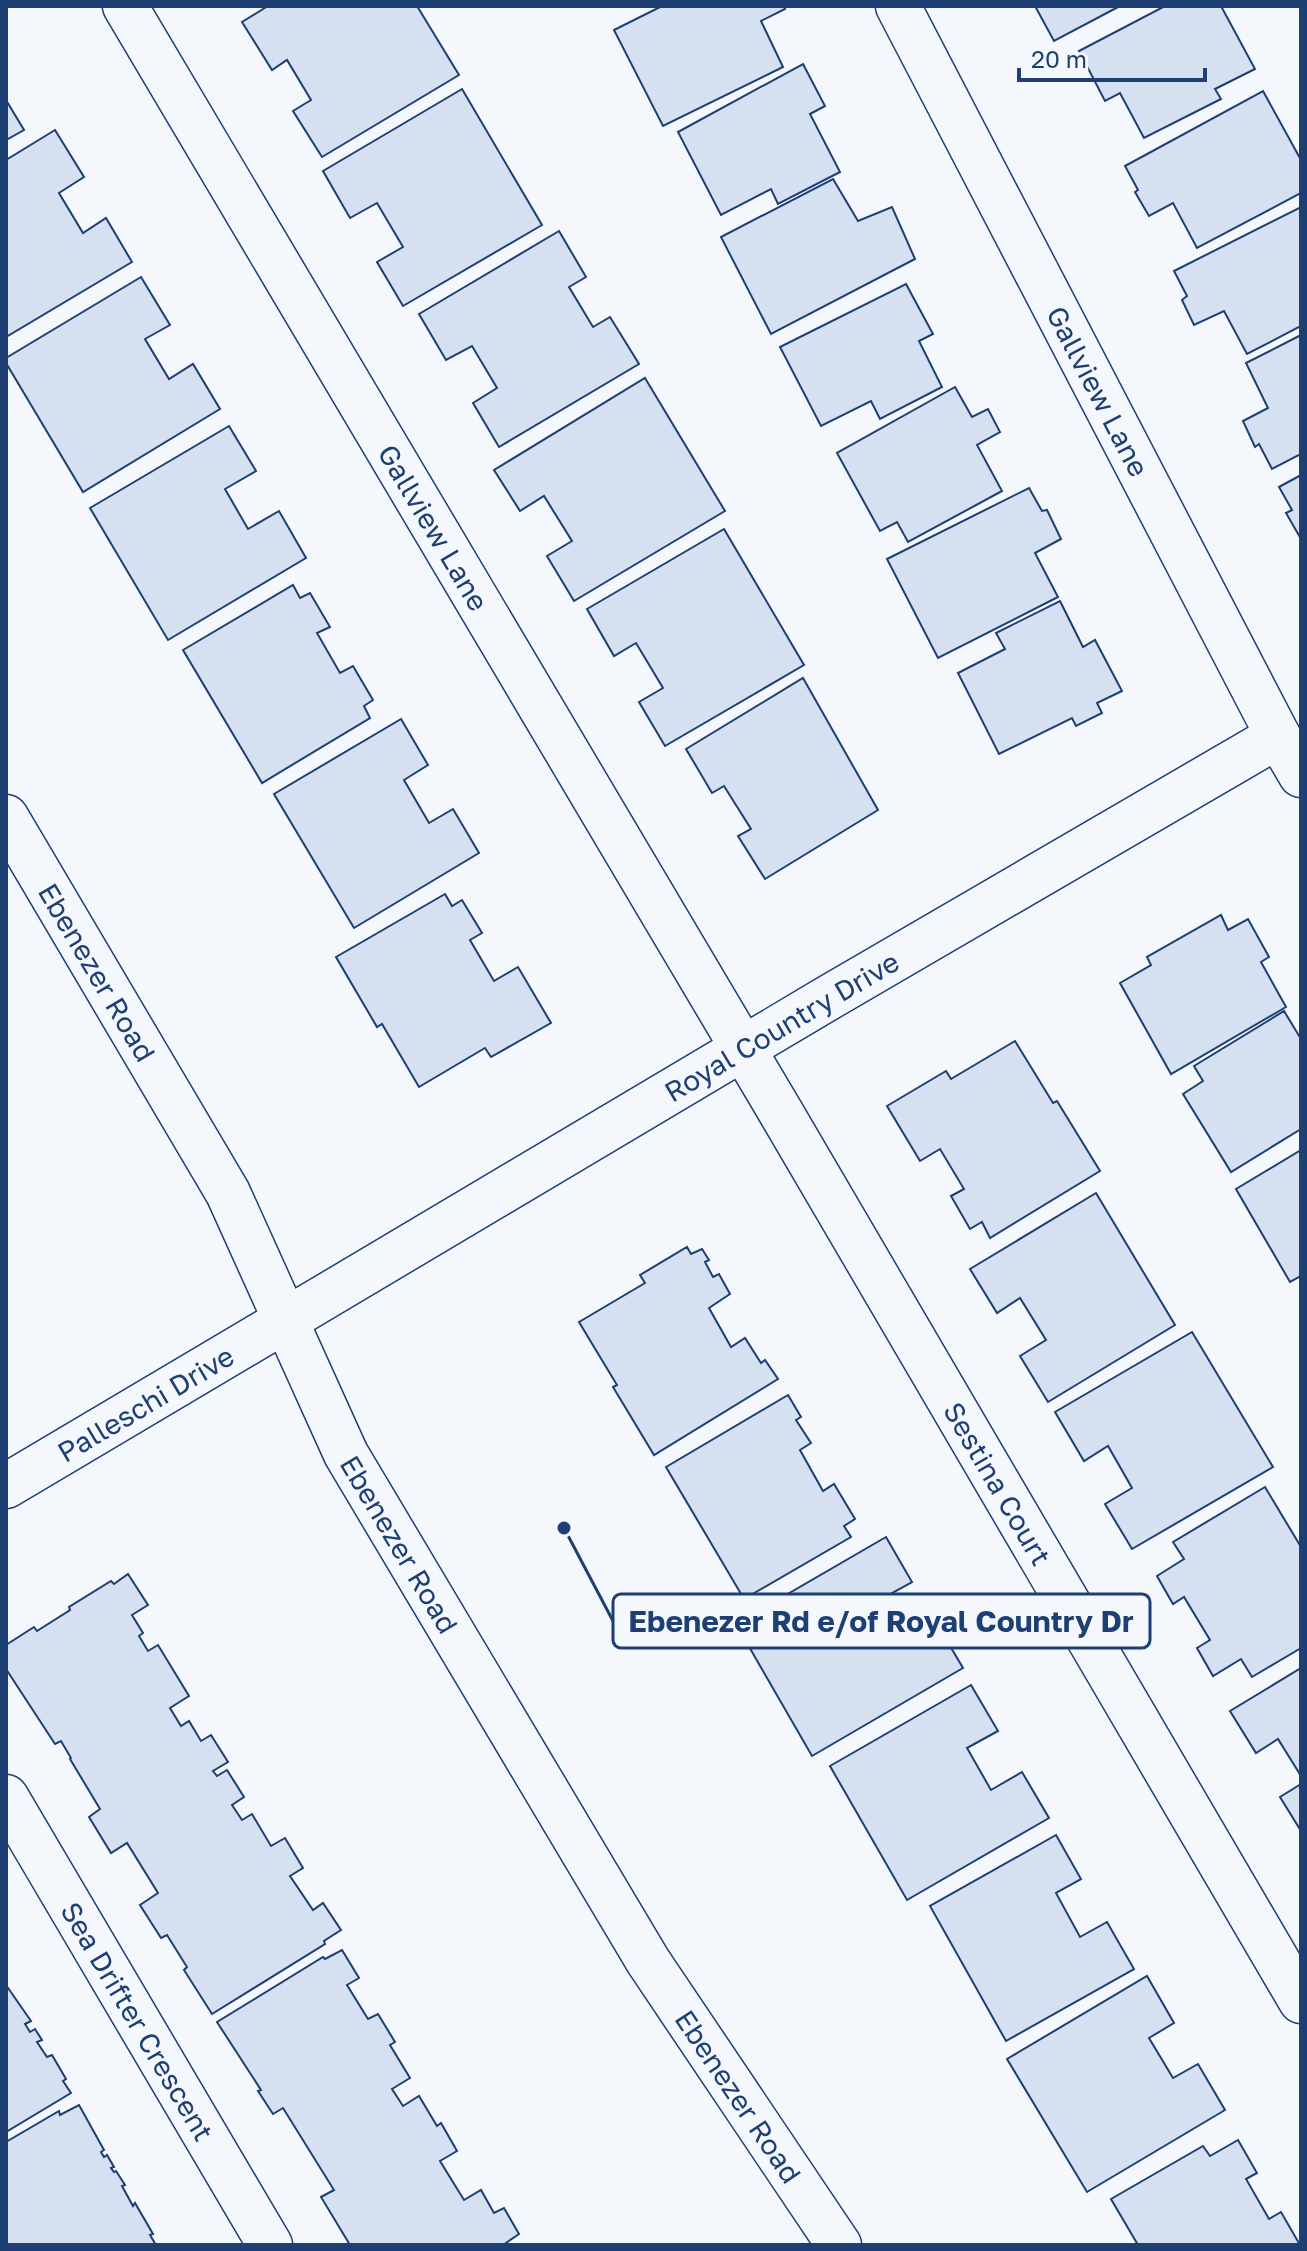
<svg xmlns="http://www.w3.org/2000/svg" width="1307" height="2251" viewBox="0 0 1307 2251" font-family="'Golos Text',sans-serif">
<rect width="100%" height="100%" fill="#f4f7fb"/>
<g fill="#d5e0f0" stroke="#1d3f73" stroke-width="2">
<path d="M268 6H417L459 75 322 157 293 111 311 100 287 60 272 70 242 22Z"/>
<path d="M662 6H784L785 9 761 21 783 67 663 126 614 30Z"/>
<path d="M1035 6H1120L1054 41Z"/>
<path d="M1165 6H1221L1255 69 1215 89 1221 99 1144 138 1120 93 1105 101 1079 51Z"/>
<path d="M803 64 825 106 810 114 840 172 778 204 771 189 721 215 678 132Z"/>
<path d="M462 89 542 225 403 306 377 262 403 247 377 203 350 218 323 171Z"/>
<path d="M1263 91 1301 160V193L1197 248 1173 203 1149 216 1135 192 1138 190 1125 166Z"/>
<path d="M6 100 24 130 6 140Z"/>
<path d="M55 130 84 177 59 193 83 233 106 218 132 262 6 337V160Z"/>
<path d="M833 179 858 221 892 207 915 259 771 334 721 237Z"/>
<path d="M1301 207V326L1247 354 1224 311 1194 325 1182 300 1187 296 1174 271Z"/>
<path d="M559 231 586 277 569 287 593 327 610 317 639 364 499 447 473 403 497 388 472 346 446 360 419 314Z"/>
<path d="M141 277 170 325 145 339 169 379 193 364 220 409 83 492 6 363V358Z"/>
<path d="M906 284 933 334 919 341 942 387 880 419 871 401 821 426 780 347Z"/>
<path d="M1301 335V454L1272 469 1259 444 1255 447 1243 421 1268 408 1246 363Z"/>
<path d="M645 378 725 511 574 601 547 556 572 541 544 496 520 511 494 470Z"/>
<path d="M955 387 972 417 988 409 1000 432 977 445 1002 491 908 542 897 522 880 531 837 453Z"/>
<path d="M229 426 256 471 225 489 248 529 279 511 306 558 168 640 90 508Z"/>
<path d="M1301 475V539L1286 513 1292 510 1279 487Z"/>
<path d="M1029 488 1042 511 1047 510 1061 539 1035 553 1058 597 938 658 887 559Z"/>
<path d="M724 529 804 665 665 746 639 702 663 688 636 643 614 656 587 609Z"/>
<path d="M293 585 300 598 310 593 330 627 317 633 340 673 353 666 373 700 364 706 370 718 262 783 183 650Z"/>
<path d="M1060 601 1083 647 1095 640 1122 691 1097 703 1102 713 1076 726 1072 718 999 754 958 673 1005 649 996 633Z"/>
<path d="M803 678 878 810 765 879 738 836 751 829 724 786 712 793 686 749Z"/>
<path d="M401 719 428 765 404 780 429 823 453 809 479 853 354 928 274 794Z"/>
<path d="M445 894 452 906 462 900 482 933 470 940 494 981 518 967 551 1023 491 1057 485 1048 419 1087 382 1024 377 1027 336 957Z"/>
<path d="M1221 915 1228 930 1248 919 1269 957 1261 962 1286 1007 1171 1074 1120 983 1151 965 1147 957Z"/>
<path d="M1284 1011 1301 1039V1129L1231 1172 1183 1094 1203 1081 1194 1066Z"/>
<path d="M1015 1041 1053 1103 1057 1101 1100 1171 990 1238 982 1222 970 1229 951 1196 964 1189 940 1149 920 1161 887 1106 946 1071 951 1079Z"/>
<path d="M1301 1150V1276L1290 1282 1236 1189Z"/>
<path d="M1096 1193 1175 1325 1048 1402 1020 1356 1046 1340 1020 1298 997 1313 970 1269Z"/>
<path d="M687 1247 691 1254 702 1249 709 1260 705 1262 713 1277 719 1274 730 1294 709 1308 731 1347 745 1338 761 1363 765 1360 778 1379 654 1455 613 1387 617 1385 579 1322 645 1283 640 1275Z"/>
<path d="M1192 1332 1273 1467 1132 1549 1105 1504 1132 1488 1108 1446 1084 1461 1055 1412Z"/>
<path d="M788 1395 801 1417 796 1420 811 1443 800 1450 823 1491 834 1484 855 1519 844 1526 851 1537 744 1599 666 1467Z"/>
<path d="M1265 1487 1301 1547V1648L1252 1677 1241 1659 1213 1676 1197 1648 1210 1640 1184 1597 1173 1604 1157 1576 1184 1559 1173 1542Z"/>
<path d="M886 1537 912 1582 887 1596 912 1639 937 1624 963 1668 812 1756 736 1624Z"/>
<path d="M128 1574 148 1605 132 1615 143 1633 139 1636 148 1651 158 1645 189 1696 170 1708 181 1726 189 1721 201 1741 211 1735 228 1762 213 1771 217 1776 227 1770 244 1797 232 1805 242 1820 252 1814 271 1846 285 1838 303 1868 290 1876 313 1910 323 1903 341 1930 324 1941 325 1944 212 2014 184 1970 187 1967 167 1935 161 1938 140 1905 158 1893 127 1843 111 1853 89 1817 100 1809 70 1759 71 1758 61 1741 55 1744 6 1669V1645L34 1627 37 1631 70 1610 69 1607 111 1581 114 1584Z"/>
<path d="M1301 1668V1776L1278 1739 1256 1753 1230 1711Z"/>
<path d="M971 1685 998 1731 967 1748 991 1790 1022 1772 1049 1818 907 1900 830 1766Z"/>
<path d="M1301 1784V1831L1280 1797Z"/>
<path d="M1056 1835 1081 1879 1056 1893 1080 1937 1107 1922 1134 1969 1006 2041 930 1906Z"/>
<path d="M342 1950 359 1978 347 1985 368 2019 378 2014 395 2042 390 2045 410 2078 392 2089 403 2106 419 2096 437 2126 441 2123 457 2151 440 2161 464 2200 481 2190 494 2213 504 2208 519 2234 503 2245H350L321 2197 334 2190 283 2108 273 2114 258 2091 261 2090 217 2022 323 1957 325 1959Z"/>
<path d="M1147 1976 1174 2023 1149 2038 1173 2078 1198 2064 1225 2110 1087 2192 1007 2059Z"/>
<path d="M6 1985 31 2021 25 2024 30 2032 35 2029 42 2040 37 2042 47 2057 52 2055 66 2079 63 2081 71 2093 6 2132Z"/>
<path d="M79 2105 104 2150 101 2152 104 2157 107 2155 114 2167 111 2168 114 2172 116 2171 125 2185 122 2186 133 2206 135 2203 153 2234 150 2235 156 2245H6V2142L59 2111 60 2115Z"/>
<path d="M1238 2140 1257 2173 1246 2179 1269 2219 1281 2212 1300 2245H1138L1111 2199 1203 2146 1210 2156Z"/>
</g>
<g fill="none" stroke-linecap="round" stroke-linejoin="round">
<g stroke="#1d3f73" stroke-width="47">
<g id="street">
<path id="s1" d="M125 6 783 1116 1301 2001"/>
<path id="s2" d="M898 6 1278 736 1301 775"/>
<path id="s3" d="M286 1320 828 998 1278 736"/>
<path id="s4" d="M6 1797 270 2245"/>
</g>
</g>
<g stroke="#1d3f73" stroke-width="47">
<g id="secondary">
<path id="s5" d="M6 817 228 1193 346 1454 648 1961 839 2245"/>
<path id="s6" d="M6 1486 286 1320"/>
</g>
</g>
<use href="#street" stroke="#f4f7fb" stroke-width="44"/>
<use href="#secondary" stroke="#f4f7fb" stroke-width="44"/>
</g>
<g text-anchor="middle" dominant-baseline="central" stroke-width="6" stroke-linejoin="round" paint-order="stroke">
<g font-size="28" fill="#1d3f73" stroke="#f4f7fb">
<text stroke="none"><textPath href="#s2" startOffset="434">Gallview Lane</textPath></text>
<text stroke="none"><textPath href="#s1" startOffset="606">Gallview Lane</textPath></text>
<text stroke="none"><textPath href="#s5" startOffset="180">Ebenezer Road</textPath></text>
<text stroke="none"><textPath href="#s3" startOffset="576">Royal Country Drive</textPath></text>
<text stroke="none"><textPath href="#s6" startOffset="162">Palleschi Drive</textPath></text>
<text stroke="none"><textPath href="#s1" startOffset="1716">Sestina Court</textPath></text>
<text stroke="none"><textPath href="#s5" startOffset="828">Ebenezer Road</textPath></text>
<text stroke="none"><textPath href="#s4" startOffset="260">Sea Drifter Crescent</textPath></text>
<text stroke="none"><textPath href="#s5" startOffset="1476">Ebenezer Road</textPath></text>
</g>
</g>
<path fill="none" stroke="#1d3f73" stroke-width="3" d="M564 1528L613 1621"/>
<circle fill="#1d3f73" stroke="#f4f7fb" stroke-width="3" cx="564" cy="1528" r="8"/>
<rect fill="#f4f7fb" stroke="#1d3f73" stroke-width="3" x="613" y="1594" width="537" height="54" rx="8"/>
<g font-size="30" text-anchor="middle" font-weight="bold" fill="#1d3f73">
<text x="881" y="1632">Ebenezer Rd e/of Royal Country Dr</text>
</g>
<rect width="1307" height="2251" fill="none" stroke="#1d3f73" stroke-width="16"/>
<path d="M1019 68v12h186v-12" fill="none" stroke="#1d3f73" stroke-width="4"/>
<text x="1031" y="68" font-size="24" fill="#1d3f73" stroke="#f4f7fb" stroke-width="6" paint-order="stroke">20 m</text>
</svg>
